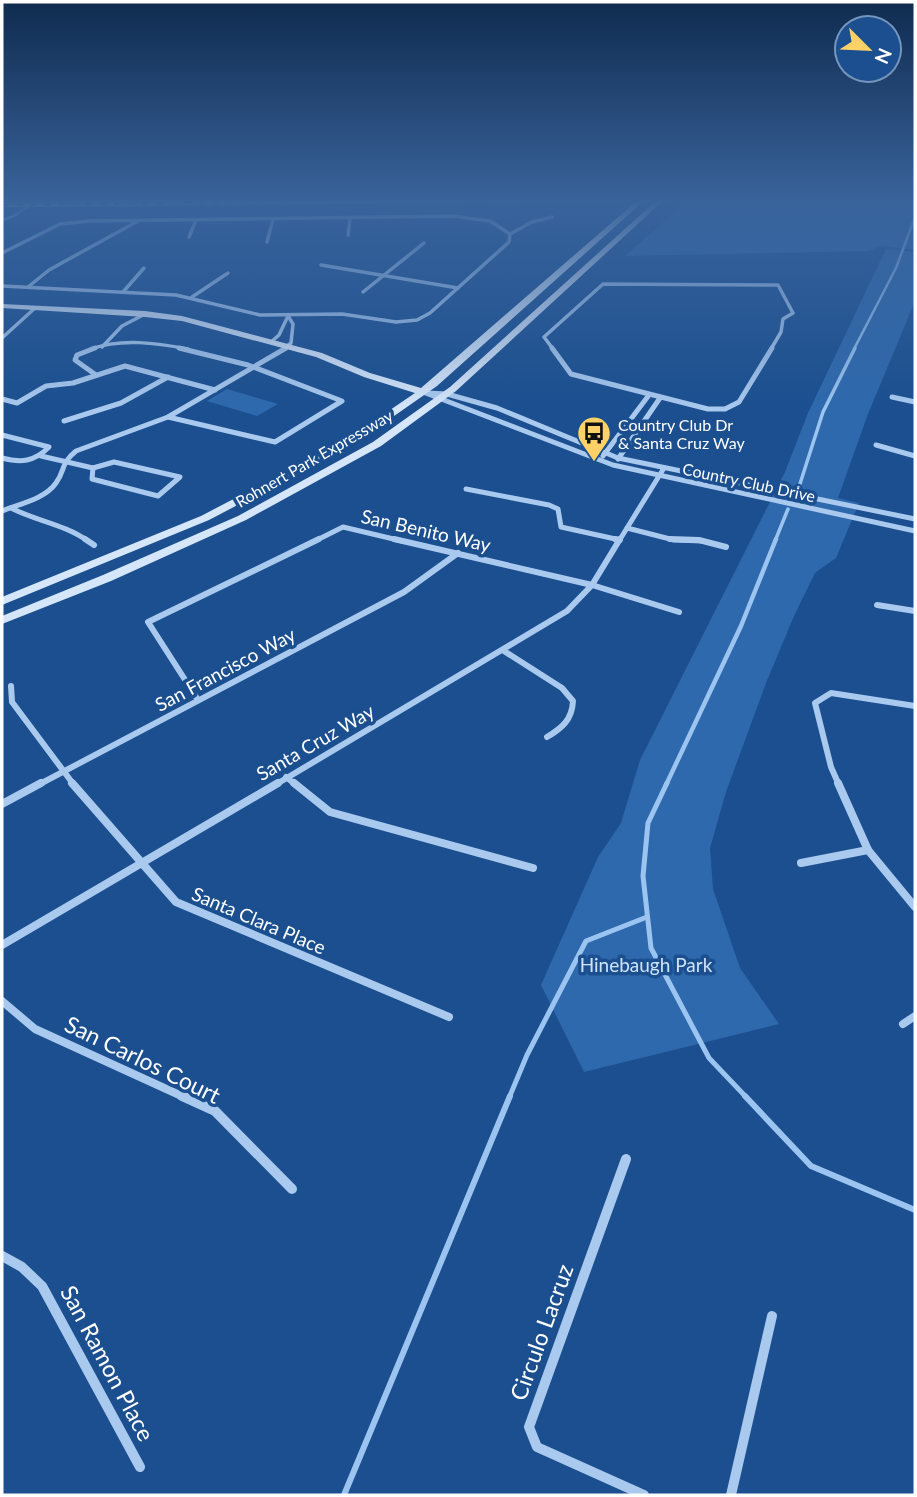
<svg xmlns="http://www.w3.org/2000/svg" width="917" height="1497" viewBox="0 0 917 1497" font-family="Lato,sans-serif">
<rect width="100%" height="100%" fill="#1b4f8f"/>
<g fill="#2e69ad">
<path d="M915 199V250L881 246 868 251 625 256 684 203Z"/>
<path d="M886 249 915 252V301L868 414 838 498 859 503 836 558 815 573 794 616 766 683 726 792 710 848 713 889 740 968 779 1024 584 1072 541 985 598 857 621 823 640 760 785 472 808 413Z"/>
<path d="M227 389 278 404 257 416 207 401Z"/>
</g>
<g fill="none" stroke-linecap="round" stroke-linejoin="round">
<g stroke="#9cc4f0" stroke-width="2.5">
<path d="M2 220 14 216 39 199"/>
<path d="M854 349 896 268 915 217"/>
</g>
<g stroke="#9cc4f0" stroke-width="3.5">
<path d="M798 490 823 412 855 348"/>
<path d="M775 541 788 509"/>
</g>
<path stroke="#9cc4f0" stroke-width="4.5" d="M666 785 741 626 776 539"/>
<g stroke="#9cc4f0" stroke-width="5">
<path d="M667 783 648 823 643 876 651 948 709 1058 747 1098"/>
<path d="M509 1098 527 1055 586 941 647 917"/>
</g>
<g stroke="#9cc4f0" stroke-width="6">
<path d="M745 1096 811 1166 915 1210"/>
<path d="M344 1495 510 1096"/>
</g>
<g stroke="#a9c9ee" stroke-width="3.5">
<path d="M2 199H35"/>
<path d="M510 234 532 222 552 217"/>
<path d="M348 235 350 218"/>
<path d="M189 237 196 220"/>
<path d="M267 242 273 219"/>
<path d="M2 253 60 224 89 221 453 216 490 221 510 234"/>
<path d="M321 265 458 288"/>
<path d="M2 286 176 295 260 315 342 314 396 322 417 320 430 313 509 242 510 234"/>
<path d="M28 287 49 270 138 221"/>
<path d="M123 292 144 268"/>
<path d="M363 292 424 243"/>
<path d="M192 297 228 273"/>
<path d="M2 338 35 308"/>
<path d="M271 342 279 335 288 316"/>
<path d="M102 347 122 326 145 314"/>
<path d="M91 349C121 338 157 343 188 349"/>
<path d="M283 349 291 343 293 324 288 316"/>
<path d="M553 349 544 337 603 284 778 285 793 313 783 319 781 332 771 349"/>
</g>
<g stroke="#a9c9ee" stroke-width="5">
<path d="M95 348 77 355 75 360 96 375"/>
<path d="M552 348 571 374 708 409H725L739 402 772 348"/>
<path d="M423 392 613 465 915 531"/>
<path d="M427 393 447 394 497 408 618 458 915 519"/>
<path d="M892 397 915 402"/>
<path d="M2 399 17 403 46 386 73 383 125 366 215 390"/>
<path d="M168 417 275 442 342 401 248 365 179 348"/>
<path d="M64 421 121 403 168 377"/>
<path d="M2 435 49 447C34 462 21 463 2 458"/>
<path d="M876 445 915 456"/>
<path d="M41 456 93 468"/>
<path d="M603 456 649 395"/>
<path d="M618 459 660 398"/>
<path d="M114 462 180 477 158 496 92 479 93 468Z"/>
<path d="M466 489 549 505 558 509 561 527 620 540"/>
<path d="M11 508C36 521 64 524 88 541"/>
<path d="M2 511C19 504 45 499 56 483 66 469 60 464 76 451L168 417 286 348"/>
<path d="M627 528 674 540 702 541"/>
<path d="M315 541 343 527 402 541"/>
<path d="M619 541 664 468"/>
</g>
<g stroke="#a9c9ee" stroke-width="6">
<path d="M85 539 94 545"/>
<path d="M394 539 592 585 679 612"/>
<path d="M615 539 620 540"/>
<path d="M670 539 699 540 726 547"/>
<path d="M877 605 915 611"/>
<path d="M504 651 562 688 573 701C572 720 562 728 547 737"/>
<path d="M11 686 12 702 74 785"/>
<path d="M198 700 148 622 319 539"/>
<path d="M286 777 296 785"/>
<path d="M38 785 404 592 458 553"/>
<path d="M275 785 567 611 592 585 620 539"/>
<path d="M839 785 831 767 815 703 831 693 915 706"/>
</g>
<g stroke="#a9c9ee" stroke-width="8">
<path d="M72 783 176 902 449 1017"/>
<path d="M294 783 330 812 533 868"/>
<path d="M838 783 868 850 915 907"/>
<path d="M2 804 41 783"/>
<path d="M801 863 868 850"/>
<path d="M2 945 278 783"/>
<path d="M2 1001 35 1029 186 1098"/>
<path d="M903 1024 915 1016"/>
</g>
<g stroke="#a9c9ee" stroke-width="10">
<path d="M182 1096 215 1111 292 1189"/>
<path d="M626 1159 529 1427 537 1447 644 1495"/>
<path d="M2 1256 22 1267 42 1286 140 1467"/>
<path d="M731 1495 772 1316"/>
</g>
<g fill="#d6e6fa" fill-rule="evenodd">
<path d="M639 199H646L437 386 354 444 209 520 2 605V597L201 516 346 440 415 393 364 377 316 357 182 321 145 317 2 308V304L145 311 182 316 322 353 370 373 421 388Z"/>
<path d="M658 199H665L456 391 381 446 246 520 111 581 2 624V616L103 575 238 516 373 442 450 387Z"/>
</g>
<g stroke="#fff" stroke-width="4.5">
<g id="rail">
<path d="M494 200 529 199"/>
<path d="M2 205 503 199"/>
</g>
</g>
<use href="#rail" stroke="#1b4f8f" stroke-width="2.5" stroke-dasharray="7" stroke-linecap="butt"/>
</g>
<linearGradient id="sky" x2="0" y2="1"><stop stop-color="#0f2b4f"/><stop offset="0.49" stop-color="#39639b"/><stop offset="1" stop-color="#39639b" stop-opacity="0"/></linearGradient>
<rect width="917" height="409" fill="url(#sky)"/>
<defs>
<g id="bus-pin" transform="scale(1.75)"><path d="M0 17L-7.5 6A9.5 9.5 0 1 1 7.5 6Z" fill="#ffd166" stroke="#1b4f8f"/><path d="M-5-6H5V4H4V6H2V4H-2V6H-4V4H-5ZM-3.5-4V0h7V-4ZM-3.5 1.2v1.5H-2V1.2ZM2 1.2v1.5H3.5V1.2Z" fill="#111"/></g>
</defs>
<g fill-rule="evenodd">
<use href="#bus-pin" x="594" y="433"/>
</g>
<g text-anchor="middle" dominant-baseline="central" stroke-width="7" stroke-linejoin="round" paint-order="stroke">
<g font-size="16" fill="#fff" stroke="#1b4f8f" text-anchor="start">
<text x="618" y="424">Country Club Dr<tspan x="618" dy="18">&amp; Santa Cruz Way</tspan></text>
</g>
<g font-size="16" fill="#fff" stroke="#1b4f8f">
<text transform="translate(314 458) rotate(-30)">Rohnert Park Expressway</text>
<text transform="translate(749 482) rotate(12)">Country Club Drive</text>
</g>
<g font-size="19" fill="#fff" stroke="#1b4f8f">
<text transform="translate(426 530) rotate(13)">San Benito Way</text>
<text transform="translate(225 669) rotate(-28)">San Francisco Way</text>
<text transform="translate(315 742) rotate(-30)">Santa Cruz Way</text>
<text transform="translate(259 920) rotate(23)">Santa Clara Place</text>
</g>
<g font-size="19" fill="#cfe3fa" stroke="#1b4f8f">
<text x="646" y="964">Hinebaugh Park</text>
</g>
<g font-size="23" fill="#fff" stroke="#1b4f8f">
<text transform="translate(143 1059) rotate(26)">San Carlos Court</text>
<text transform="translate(541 1332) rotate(-70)">Circulo Lacruz</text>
<text transform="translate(108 1363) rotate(62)">San Ramon Place</text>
</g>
</g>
<rect width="917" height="1497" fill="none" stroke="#ffffff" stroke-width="7"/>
<g transform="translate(868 49) rotate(114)"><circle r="33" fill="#1b4f8f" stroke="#7695bc" stroke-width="2"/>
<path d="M0-5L12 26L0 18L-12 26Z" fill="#ffd166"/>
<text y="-10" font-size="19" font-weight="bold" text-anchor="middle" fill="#ffffff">N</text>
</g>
</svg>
